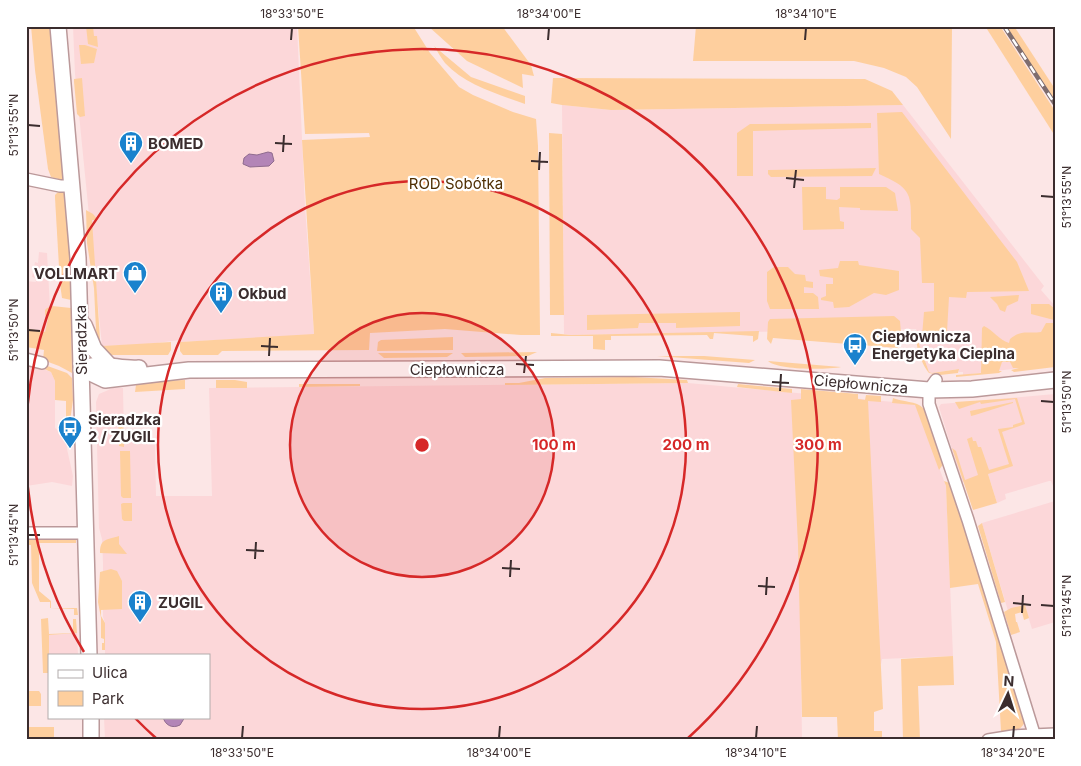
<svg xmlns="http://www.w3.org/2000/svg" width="1081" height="766" viewBox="0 0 1081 766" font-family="Inter,sans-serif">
<rect width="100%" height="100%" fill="#fce6e6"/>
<g fill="#fcd7d9">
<path d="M73 26H297L305 206 314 335 180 342V340L141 345 102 346 75 74Z"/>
<path d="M562 105 611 110 903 105 1044 286 1041 290 1055 306V360L1045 365 963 375V372H959L958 369 932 373 929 372 919 344 920 338 916 329 571 335 564 334Z"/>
<path d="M39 252 47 253 52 344 26 347V281L36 282 35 278 32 277 35 262 38 263Z"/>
<path d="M26 363 51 372 55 381V428L59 431 66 432 67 449 73 476 72 486 52 482 26 486Z"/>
<path d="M688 383 915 404 946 486 953 656 882 659 881 664 801 666 802 740H105L104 717H209V655H105V623L103 617V563L102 539 99 528 96 402 99 394 113 388H123L124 440H138L139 444H155L156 496H212L209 388Z"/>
<path d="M1055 394V485L1053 486 1051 481H1049L1005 494 1006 499 997 503 988 474 962 482 939 407 941 404Z"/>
<path d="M1055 501V622L1032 629 1025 606 1008 611 982 523Z"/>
<path d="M77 633 78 655H49V635Z"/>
</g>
<g fill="#fecf9e">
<path d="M31 26H50L64 179 62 180 51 177 48 169 35 70Z"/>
<path d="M86 26H93L94 36H97L98 47 88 44Z"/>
<path d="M298 26H413L430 53 459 87 473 95 513 112 536 119 538 146 540 335H521L445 329 370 333 369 350 222 351 218 355H183L180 351V342L314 334 302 140 370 137 369 133 305 134Z"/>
<path d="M428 26H502L531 65 534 76 522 74 523 88 467 61Z"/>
<path d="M696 26H952L951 139 917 87 906 77 884 68 854 61H693Z"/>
<path d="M985 26H1000L1055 111V136Z"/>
<path d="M1005 26H1014L1055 89V100Z"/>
<path d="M79 45H85L97 49 94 63 81 64Z"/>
<path d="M434 46 471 77 525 96V104C498 94 465 85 445 63 441 58 438 52 434 46Z"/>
<path d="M82 78 85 116 80 117 77 114 74 82V79Z"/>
<path d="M553 78 865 79 892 91 903 105 611 110 562 105 551 103Z"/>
<path d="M902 112 1017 262 1029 291 967 292 966 298 949 297 947 332 922 336 924 312 934 311V283H922L920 238 911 229C911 194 913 189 879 174L877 113Z"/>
<path d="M871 123V128L753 131V176H737V133L750 124Z"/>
<path d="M549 133 562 134 564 315H550Z"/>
<path d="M876 168 872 176 771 177 768 174V170Z"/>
<path d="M802 187H826V199L837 200 840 198V187H886L895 193 898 211 860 210V208L839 207 840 221 844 222V229L803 230Z"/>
<path d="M59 191 63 192 65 194 71 265V300L62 298 60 284 55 198V195Z"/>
<path d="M86 210 93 214 98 220H92L100 339H98L96 330 94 288 87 243Z"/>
<path d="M840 261H858L859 265 899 271V290L886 295 874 293 849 307 834 308 833 302 821 300V298L826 296V284H833V278L820 276 819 270 838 268Z"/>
<path d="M774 267H788L795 274 805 275 806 281 813 282V288L804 287V293H813L818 297 819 309H770L767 301V272Z"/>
<path d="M1019 295 1018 301 1007 306 1005 312 1000 310 997 304 990 297Z"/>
<path d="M1031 304H1049L1055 309 1054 320 1031 314Z"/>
<path d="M52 306 71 308 72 373 59 366 43 360 44 350 26 347V328L45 332 48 319 45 315V310L47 308Z"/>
<path d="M740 312V326L676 328V323H639L638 328 587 330V315Z"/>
<path d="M894 316 900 321 901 333 894 336 898 348 773 338 771 344 767 339 768 322 770 319Z"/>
<path d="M1046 323H1055V367L1014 372 1011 370 1019 368H1013L1010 362H1002L999 371H1002L999 373 956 377V375L981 373 982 328 984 326C994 331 999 340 1009 343L1010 339C1022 329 1027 334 1041 332Z"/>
<path d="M759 331 758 339 753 342V336L714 333 713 339H710L707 335 611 336V340H605V350L593 349V336H551V333L571 335Z"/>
<path d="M917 331 920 338 919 344 929 372 932 373 959 369 958 373 940 375 929 373C921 363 914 343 917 331Z"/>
<path d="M453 337V350L377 351 378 342 381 340Z"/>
<path d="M171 342V350L168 355H109L102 346Z"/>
<path d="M537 352 528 356 465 357 461 353Z"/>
<path d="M378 353H453L447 357 384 358Z"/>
<path d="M657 356H704L755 360 749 363Z"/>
<path d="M768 361 841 367C826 370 777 370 768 361Z"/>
<path d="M42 364 67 373 72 378 73 400 70 421H66V401L55 400V381L51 372 42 368Z"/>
<path d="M633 377 687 380 688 383 505 385V383H519L545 378Z"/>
<path d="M185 380V389L135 392 136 385 159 381Z"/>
<path d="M216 380H235L247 382V388H216Z"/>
<path d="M299 384H360V386L299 387Z"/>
<path d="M738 384 792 389V393L737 387Z"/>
<path d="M801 389 858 394V399L865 400 866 395 881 396V402L868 401 883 709 874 712V731H882V740H838L837 717H802L798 545 791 400 801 399Z"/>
<path d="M893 398C902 402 917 401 923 408L925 407 944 463 939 470 915 405 892 403Z"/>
<path d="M1017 398 1025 424 1002 432 1013 466 988 474 997 503 973 510 952 448 956 451 965 480 978 475 967 439 972 437 973 441H976L978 447H981L989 470 1009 464 998 429 1013 427V425L1022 422 1015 399 981 404 980 402 959 409 955 402Z"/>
<path d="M1013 402V403L975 415 971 416 970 411Z"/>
<path d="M118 414H123L124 447 119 446Z"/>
<path d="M120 451H130L131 498H123L121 496Z"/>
<path d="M944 481 950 483 1025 722C1019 733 1013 730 1001 731L996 642 978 584 950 588 946 486Z"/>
<path d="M123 503H132V521H124L122 519 121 504Z"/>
<path d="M982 523 1005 602 1001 603 978 526Z"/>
<path d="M119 536V544L127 554 100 553C100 538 107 540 119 536Z"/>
<path d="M26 539H76V543H39V591L51 601V608H77L78 615H74V609L50 608V602H40L32 583 31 545H26Z"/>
<path d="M111 569 117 571 122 581V609L101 610V616L105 623V650H102V643H104V639L101 638V618L98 602 100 572Z"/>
<path d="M1025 605 1029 618 1024 620 1022 612 1015 614 1016 622H1017L1020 632 1011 635 1004 612 1011 608Z"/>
<path d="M48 618 49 634 73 633V619H76L77 633 49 635V673H43L41 619Z"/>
<path d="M953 656 954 685 918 686 920 740H903L901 659Z"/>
<path d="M26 691H39L41 694V706H26Z"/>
<rect x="26" y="727" width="28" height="13"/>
</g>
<g fill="#b385b7" stroke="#8f6b8e">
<path d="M268 152 272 153 274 161 269 166 250 167 243 164 244 158 249 154 257 155Z"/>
<path d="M163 717H185L180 725C172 729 165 725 163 717Z"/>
</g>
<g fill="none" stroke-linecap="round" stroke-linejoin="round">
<g stroke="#bb999a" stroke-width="14">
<g id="minor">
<path d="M26 179 60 186H73"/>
<path d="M26 359 42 363"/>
<path d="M936 380 929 390V404L968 520 1036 740"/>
<path d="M26 533H86"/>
<path d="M988 740 1013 736 1055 734"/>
</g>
</g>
<g stroke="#bb999a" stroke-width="18">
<g id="major">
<path d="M58 26 78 258 89 655"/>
<path d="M84 325 94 349 109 365"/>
<path d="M82 369 105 380 189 370 659 368 929 390 972 389 1055 380"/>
<path d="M82 369C101 360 119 370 139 368"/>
<path d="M91 717V740"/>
</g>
</g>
<use href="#minor" stroke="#fff" stroke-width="11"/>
<use href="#major" stroke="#fff" stroke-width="15"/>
<g stroke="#7e6d6e" stroke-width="4.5">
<path id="rail" d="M1004 26 1055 104"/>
</g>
<use href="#rail" stroke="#fff" stroke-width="2.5" stroke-dasharray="8" stroke-linecap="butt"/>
</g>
<path fill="none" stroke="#3b2d2e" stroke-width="2" d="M291 40 292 28M548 40 549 28M805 40 806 28M28 125 40 126M275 143 292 144M283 152 284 135M531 161 548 162M539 170 540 152M786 178 804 180M794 188 796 170M1041 196 1054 197M28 330 40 331M261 346 278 347M269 356 270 338M516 364 534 365M524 373 526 356M772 382 789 383M780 391 781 374M1041 401 1054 402M28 535H40M246 550 264 551M255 559 256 542M502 568 520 569M510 577 511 560M758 586 775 587M766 595 767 577M1013 603 1031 605M1041 605 1054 606M1022 613 1023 595M242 738 243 726M499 738 500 726M756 738 757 726M1013 738 1014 726"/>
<circle cx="422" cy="445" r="132" fill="#d62828" fill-opacity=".12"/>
<g fill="none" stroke="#d62828" stroke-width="2.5">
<circle cx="422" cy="445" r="132"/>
<circle cx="422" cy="445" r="264"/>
<path d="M157 739A396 396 0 0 1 135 718M84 652A396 396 0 0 1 26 462M26 428A396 396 0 1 1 687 739"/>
</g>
<defs>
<g id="building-pin" transform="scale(1.25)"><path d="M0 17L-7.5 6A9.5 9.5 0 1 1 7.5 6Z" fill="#1a82cd" stroke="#fff"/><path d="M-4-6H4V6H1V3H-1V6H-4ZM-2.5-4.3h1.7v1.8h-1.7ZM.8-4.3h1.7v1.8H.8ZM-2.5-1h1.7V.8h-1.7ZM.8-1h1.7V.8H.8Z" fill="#fff"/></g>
<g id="shop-pin" transform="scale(1.25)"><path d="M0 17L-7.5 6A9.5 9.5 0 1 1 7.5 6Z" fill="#1a82cd" stroke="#fff"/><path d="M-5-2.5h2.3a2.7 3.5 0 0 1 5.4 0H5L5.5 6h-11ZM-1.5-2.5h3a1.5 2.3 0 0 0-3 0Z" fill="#fff"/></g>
<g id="bus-pin" transform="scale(1.25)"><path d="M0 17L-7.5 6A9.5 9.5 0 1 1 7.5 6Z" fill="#1a82cd" stroke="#fff"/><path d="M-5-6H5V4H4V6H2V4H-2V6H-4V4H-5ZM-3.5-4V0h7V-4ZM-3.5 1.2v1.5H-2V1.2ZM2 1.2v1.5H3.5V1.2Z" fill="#fff"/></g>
</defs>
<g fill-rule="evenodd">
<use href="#building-pin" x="131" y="143"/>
<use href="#shop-pin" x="135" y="273"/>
<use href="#building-pin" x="221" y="293"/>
<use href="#bus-pin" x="855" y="345"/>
<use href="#bus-pin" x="70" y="428"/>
<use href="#building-pin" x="140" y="602"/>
</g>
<g text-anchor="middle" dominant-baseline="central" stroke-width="4.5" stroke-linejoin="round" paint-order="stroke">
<g font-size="15" font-weight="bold" fill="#3b2d2e" stroke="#fff" text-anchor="start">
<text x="148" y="143">BOMED</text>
<text x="118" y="273" text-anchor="end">VOLLMART</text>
<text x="238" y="293">Okbud</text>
<text x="872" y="336">Ciepłownicza<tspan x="872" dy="17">Energetyka Cieplna</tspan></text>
<text x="88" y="419">Sieradzka<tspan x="88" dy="17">2 / ZUGIL</tspan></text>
<text x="158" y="602">ZUGIL</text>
</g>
<g font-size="15" fill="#502f03" stroke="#fff">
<text x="456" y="183">ROD Sobótka</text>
</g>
<g font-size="15" fill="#3b2d2e" stroke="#fff">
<text transform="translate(81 340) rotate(-91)">Sieradzka</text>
<text x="457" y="369">Ciepłownicza</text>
<text transform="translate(861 384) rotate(5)">Ciepłownicza</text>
</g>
</g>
<circle cx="422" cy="445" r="8" fill="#d62828" stroke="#fff" stroke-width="2.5"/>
<g font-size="15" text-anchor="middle" font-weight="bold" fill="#d62828" stroke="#fff" stroke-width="4.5" stroke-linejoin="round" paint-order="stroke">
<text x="554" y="450">100 m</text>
<text x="686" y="450">200 m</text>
<text x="818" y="450">300 m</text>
</g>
<rect width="1081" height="766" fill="none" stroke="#ffffff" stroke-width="55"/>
<rect x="48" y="654" width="162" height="65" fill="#ffffff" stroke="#b1abab"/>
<rect x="58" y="670" width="25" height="8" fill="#ffffff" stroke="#b1abab"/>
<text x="92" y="678" font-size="15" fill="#3b2d2e">Ulica</text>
<rect x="58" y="691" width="25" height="15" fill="#fecf9e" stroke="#b1abab"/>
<text x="92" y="704" font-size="15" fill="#3b2d2e">Park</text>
<g transform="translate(1008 694) rotate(4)" stroke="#ffffff" stroke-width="4" paint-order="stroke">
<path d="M0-4L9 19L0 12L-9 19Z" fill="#3b2d2e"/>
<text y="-8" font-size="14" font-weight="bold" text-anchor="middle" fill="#3b2d2e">N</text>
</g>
<rect x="28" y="28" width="1026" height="710" fill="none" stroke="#3b2d2e" stroke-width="2"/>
<g font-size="12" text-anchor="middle" fill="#3b2d2e">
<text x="292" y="18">18°33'50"E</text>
<text x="549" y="18">18°34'00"E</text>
<text x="806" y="18">18°34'10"E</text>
<text transform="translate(14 125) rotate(-90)" y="4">51°13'55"N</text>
<text transform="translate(1067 197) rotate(-90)" y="4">51°13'55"N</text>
<text transform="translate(14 330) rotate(-90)" y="4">51°13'50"N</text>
<text transform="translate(1067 402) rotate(-90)" y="4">51°13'50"N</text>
<text transform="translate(14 535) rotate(-90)" y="4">51°13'45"N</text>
<text transform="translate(1067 606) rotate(-90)" y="4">51°13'45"N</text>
<text x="242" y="757">18°33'50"E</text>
<text x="499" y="757">18°34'00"E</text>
<text x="756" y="757">18°34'10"E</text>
<text x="1013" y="757">18°34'20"E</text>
</g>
</svg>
